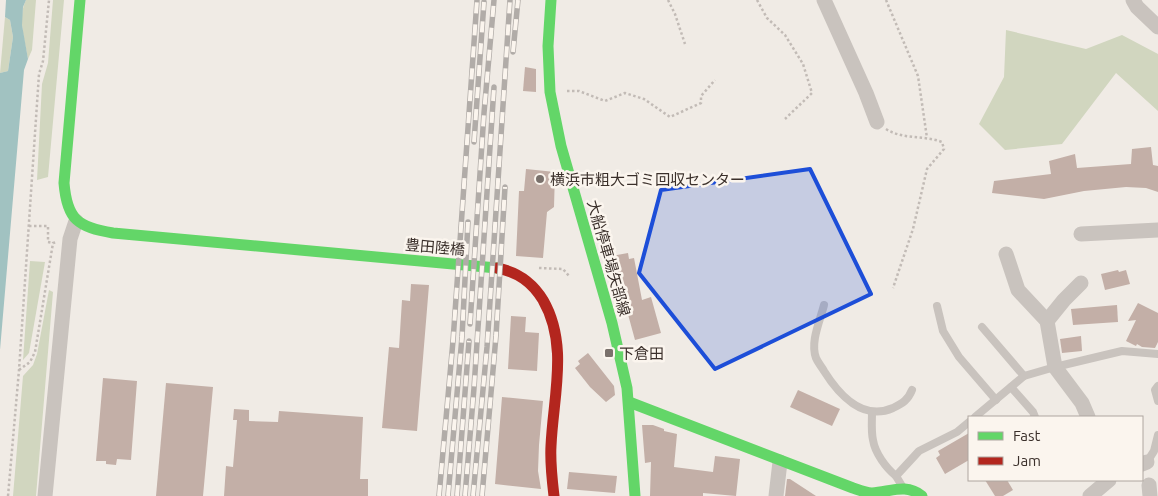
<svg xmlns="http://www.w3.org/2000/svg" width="1158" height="496" viewBox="0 0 1158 496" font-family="Ubuntu,'Noto Sans JP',sans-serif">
<rect width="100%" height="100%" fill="#f0ebe5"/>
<g fill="#d1d6bf">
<path d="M26 0H36L32 50 28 59C25 40 17 18 26 0Z"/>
<path d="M53 0H64L48 177 37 180 42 84 48 63Z"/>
<path d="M5 17 10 20 13 37 8 71 0 73Z"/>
<path d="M1006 30 1086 49 1122 35 1158 54V111L1116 73 1062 144 1005 150 979 124 1004 77Z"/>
<path d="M30 261 45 262 29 353 23 360Z"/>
<path d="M49 290 53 292 36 496H13L23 376 33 365 37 354Z"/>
</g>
<path fill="#a1c2c1" d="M6 0H26L23 7 22 25 28 59 24 70 0 350V73L8 71 13 37 10 20 5 17Z"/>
<g fill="#c3afa7">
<path d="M525 67 536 69V92L523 91Z"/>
<path d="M1151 147 1153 165 1158 166V192L1146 188 1126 187 1084 191 1044 199 992 193 994 181 1051 174 1049 161 1075 154 1077 168 1131 164 1132 149Z"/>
<path d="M526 169 555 172 554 207 547 212 543 258 516 256 519 191H524Z"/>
<path d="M628 253 629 259 634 258 642 300 651 297 661 333 635 340 623 296 617 297 606 257Z"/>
<path d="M1118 270 1119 272 1126 270 1130 284 1105 290 1101 274Z"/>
<path d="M411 284 429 285 417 431 382 428 389 347 399 348 402 300 410 301Z"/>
<path d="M1138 303 1158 313V342L1155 348 1142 347 1137 344 1136 346 1126 341 1136 320 1128 321Z"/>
<path d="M1117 305 1118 322 1073 325 1071 309Z"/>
<path d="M511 316 526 317 525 332 539 333 537 371 508 369Z"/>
<path d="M1081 336 1082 351 1062 353 1060 339Z"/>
<path d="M588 353 614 386 615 395 606 402 590 387 575 368 580 364 578 361Z"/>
<path d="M103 378 137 381 131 460 117 459 116 465 106 464V461H96Z"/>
<path d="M166 383 213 387 203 496H156Z"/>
<path d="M798 390 840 409 832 426 790 407Z"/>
<path d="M502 397 543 401 539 445 538 471 541 489 495 484Z"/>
<path d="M234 409 249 410V421L278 422 279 411 363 417 360 479H368V496H224L226 466 233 467 237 420H233Z"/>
<path d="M642 425H653L664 429V431L677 434 674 467 713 472 715 456 740 459 736 496 703 493V496H650L651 462 645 463Z"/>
<path d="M969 433V460L945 474 936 458 940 455 938 451Z"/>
<path d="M569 472 617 476 615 493 567 489Z"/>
<path d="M787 479H790L816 496H785Z"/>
<path d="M985 480H1007L1013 490 1003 496H995Z"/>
</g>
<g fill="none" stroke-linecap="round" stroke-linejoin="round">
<g stroke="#c2bbb6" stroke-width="2.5" stroke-dasharray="2.5 2.5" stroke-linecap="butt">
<path d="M668 0 675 14 685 44"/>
<path d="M757 0 767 18 785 35 803 64 812 93 785 119"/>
<path d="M886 0 918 76 927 138"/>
<path d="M567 91H579L605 101 625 93 644 99 670 117 701 103V96L715 80"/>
<path d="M886 129C903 140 924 135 942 142L944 149 927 169 913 229 893 288"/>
<path d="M29 226H48V242L53 243"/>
<path d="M539 268 563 269 569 276"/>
<path d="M19 370 30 362 35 352 53 243 57 242"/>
<path d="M8 496 19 370 39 74 43 61 49 0"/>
</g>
<g stroke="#c9c3be" stroke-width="8">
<path d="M824 305C820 321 810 342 816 358 818 363 822 367 824 371 839 395 863 421 893 408 903 403 908 400 912 390"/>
<path d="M937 306 943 331 959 357 996 400"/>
<path d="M982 327 1024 376"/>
<path d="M1158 386 1155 390 1158 401"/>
<path d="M1011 387 1033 412 1035 417"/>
<path d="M872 412C872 421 871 431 873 440 875 453 886 468 896 476"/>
<path d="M975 417 1024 376 1055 367 1122 351 1158 354"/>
<path d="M1147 462 1154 451 1158 435"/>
<path d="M902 486 896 476 919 451 957 432 969 422"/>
</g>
<g stroke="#c9c3be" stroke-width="15">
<path d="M824 0 866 93 877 122"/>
<path d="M1133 0 1137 7 1158 27"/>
<path d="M1081 234 1158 230"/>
<path d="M1006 254 1018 290 1047 321 1055 367 1082 403 1088 417"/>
<path d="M1047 321 1064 300 1081 283"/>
<path d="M1142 464 1147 462"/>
<path d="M1149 485 1150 496"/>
<path d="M45 496 70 239 76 221"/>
<path d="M776 496 780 462"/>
<path d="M1090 496 1109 480"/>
</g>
<g stroke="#63d668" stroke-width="11">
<path d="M80 0 64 183C67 220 78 227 113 233L497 268"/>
<path d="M551 0 548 46 550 92 561 146 612 323 627 388 635 496"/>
<path d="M629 402 853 488C859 490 866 493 872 493 890 492 906 483 922 496"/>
</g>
<path stroke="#b3261e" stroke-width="11" d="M497 268C518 272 532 282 543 300 569 345 553 397 551 446 550 463 552 479 554 496"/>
<g stroke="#b1aca8" stroke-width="5.5">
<g id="rail">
<path d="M513 52 518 0"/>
<path d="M474 142 484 2"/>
<path d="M470 324 484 113 494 0"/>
<path d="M439 496 453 341 477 0"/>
<path d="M448 496 462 337 468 222"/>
<path d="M457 496 469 341"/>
<path d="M465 496 474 388 494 87"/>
<path d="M473 496 487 347 510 0"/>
<path d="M482 496 496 336 505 187"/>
</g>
</g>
<use href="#rail" stroke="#fbf5ee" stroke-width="4" stroke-dasharray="11" stroke-linecap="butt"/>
</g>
<path fill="#1d4ed8" fill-opacity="0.2" stroke="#1d4ed8" stroke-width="4" stroke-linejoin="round" d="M810 169 871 294 715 369 639 273 661 190Z"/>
<g fill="#7a716c" stroke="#fbf5ee" stroke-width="2">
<circle cx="540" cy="179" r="5"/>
<rect x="604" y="348" width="10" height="10" rx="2.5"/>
</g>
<g text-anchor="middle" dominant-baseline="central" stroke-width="5" stroke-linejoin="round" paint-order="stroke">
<g font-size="15" fill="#3b302b" stroke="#fbf5ee" text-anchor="start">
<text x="550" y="179">横浜市粗大ゴミ回収センター</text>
<text x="619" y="353">下倉田</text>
</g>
<g font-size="15" fill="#3b302b" stroke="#fbf5ee">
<text transform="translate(435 247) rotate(5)">豊田陸橋</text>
<text transform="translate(609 258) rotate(74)">大船停車場矢部線</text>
</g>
</g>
<rect x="968" y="416" width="175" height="65" fill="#fbf5ee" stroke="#aea6a0"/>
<rect x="978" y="432" width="25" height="8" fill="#63d668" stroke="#aea6a0"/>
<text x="1013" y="441" font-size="15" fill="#3b302b">Fast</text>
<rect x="978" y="457" width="25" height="8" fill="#b3261e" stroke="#aea6a0"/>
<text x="1013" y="466" font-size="15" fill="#3b302b">Jam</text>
</svg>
